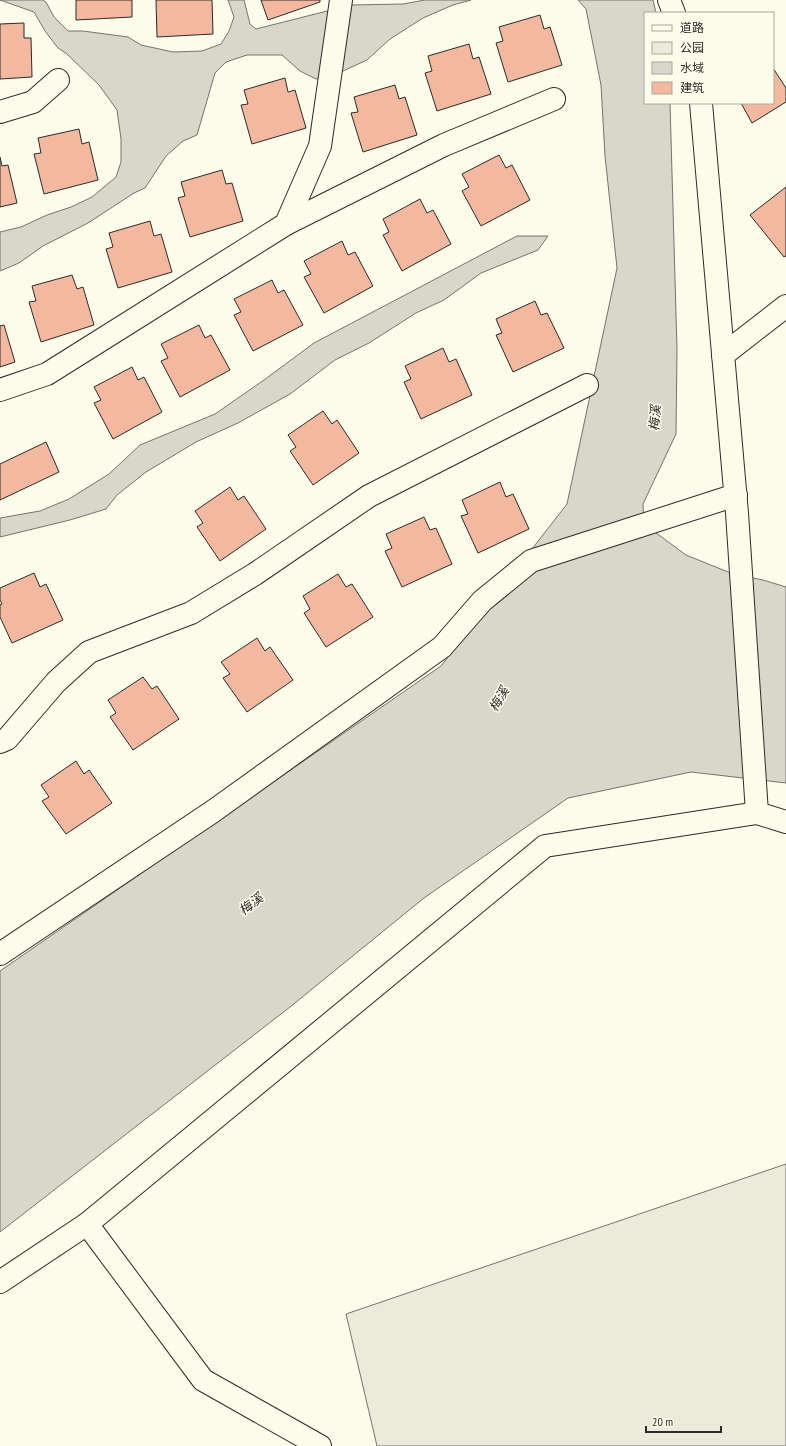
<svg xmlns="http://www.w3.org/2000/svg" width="786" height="1446" viewBox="0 0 786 1446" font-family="'PT Sans Narrow','Noto Sans SC',sans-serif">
<rect width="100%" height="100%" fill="#fdfbea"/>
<path fill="#ecebdb" stroke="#74746e" d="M786 1164V1446H377L346 1314Z"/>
<g fill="#d8d7c9" stroke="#74746e">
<path d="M0 0H43L46 2 54 17 68 31H83L128 37 141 45 173 52 202 51 221 44 229 31 234 17 228 0H244L250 24 256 29 351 5 403 4 425 0H471L453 5 423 18 390 39 367 60 330 77 316 79 300 71 282 55H247L226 62 215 73 197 135 183 141 166 156 145 188 134 193 88 223 43 246 19 263 0 271V232L21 227 47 215 71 207 92 197 116 177 121 162V139L117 110 99 85 67 54 58 48 45 31 34 12Z"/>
<path d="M578 0H653L656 13H645V103H670L677 349 676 434 643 504 644 524 686 555 733 574 763 580 786 587V783L691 772 568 798 424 898 290 1007 0 1232V971L441 666 567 504 617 268 605 156 601 85 586 9Z"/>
<path d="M517 236H548L538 250 481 273 444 300 416 313 369 343 335 360 290 394 238 423 196 442 146 472 117 495 106 509 70 520 0 537V518L40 511 69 499 109 474 140 445 215 414 264 380 314 343Z"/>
</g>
<g fill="#f2b8a0" stroke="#2b2b2b">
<path d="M76 0H132V17L76 20Z"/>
<path d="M156 0H212L213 34 157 37Z"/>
<path d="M261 0H320V2L268 20Z"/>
<path d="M540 15 544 29 550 27 562 65 508 82 496 43 503 41 499 27Z"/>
<path d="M24 23V38H31L32 77 0 79V24Z"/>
<path d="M469 44 473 59 479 57 491 94 437 111 425 73 432 71 428 56Z"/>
<path d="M773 68 786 88V102L752 123 741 103H773Z"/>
<path d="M285 78 288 92 295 90 306 128 252 144 241 105 248 104 244 90Z"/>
<path d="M395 85 399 99 405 97 417 135 363 152 351 113 358 112 354 97Z"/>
<path d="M79 129 82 144 89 142 98 180 44 194 34 154 41 153 38 138Z"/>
<path d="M499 155 506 168 512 165 530 200 481 226 462 191 469 187 462 174Z"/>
<path d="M0 157 2 166 8 165 17 203 0 207Z"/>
<path d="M222 170 226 184 232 183 243 221 190 237 178 198 185 196 181 182Z"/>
<path d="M786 187V256L784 257 750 215Z"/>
<path d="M420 199 427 213 433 210 451 244 402 271 383 235 389 232 383 219Z"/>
<path d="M150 221 154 236 161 234 172 272 118 288 106 249 113 247 109 233Z"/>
<path d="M342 241 348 255 355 252 373 286 324 313 304 277 311 274 304 261Z"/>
<path d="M72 275 77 289 83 287 94 325 41 342 29 302 36 301 32 286Z"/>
<path d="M272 280 278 293 284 290 303 325 253 351 234 315 241 312 234 299Z"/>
<path d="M535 301 541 315 547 313 564 348 513 372 496 335 502 333 496 319Z"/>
<path d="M4 325 15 362 0 367V326Z"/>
<path d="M199 325 205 338 211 335 230 370 180 397 161 361 168 358 161 344Z"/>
<path d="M443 348 449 362 456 359 472 395 421 419 404 382 411 379 405 366Z"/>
<path d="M132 367 138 380 144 377 162 412 113 439 94 403 101 400 94 387Z"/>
<path d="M323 411 332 424 337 420 359 453 313 485 290 451 296 447 288 435Z"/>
<path d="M46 442 59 472 0 500V464Z"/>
<path d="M500 482 506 497 513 494 529 529 478 553 461 516 468 514 462 500Z"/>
<path d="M230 487 238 500 244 496 266 529 220 561 197 527 203 523 195 511Z"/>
<path d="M424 517 430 530 436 528 452 564 402 587 385 551 392 548 386 534Z"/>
<path d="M34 573 40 587 46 584 63 620 12 643 0 617V605L2 604 0 600V588Z"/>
<path d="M338 574 346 587 352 584 373 617 326 647 304 613 310 609 303 596Z"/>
<path d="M257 638 265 651 270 647 293 680 247 712 223 678 230 674 221 662Z"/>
<path d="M143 677 152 689 157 686 179 719 133 750 110 717 116 713 108 700Z"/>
<path d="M76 761 84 774 89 770 112 803 66 834 42 801 49 797 41 785Z"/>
</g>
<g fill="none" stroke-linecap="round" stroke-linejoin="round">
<g stroke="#2b2b2b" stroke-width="24">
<g id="minor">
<path d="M669 0 674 13"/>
<path d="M701 103 737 513 757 813"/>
<path d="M0 112 33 102 58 80"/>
<path d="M286 224 444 145 554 99"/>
<path d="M723 355 786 306"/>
<path d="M0 390 47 374 286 224 320 146 341 0"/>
<path d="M0 742 7 739 56 682 89 652 191 613 255 574 369 496 587 385"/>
<path d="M0 954 212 812 442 647 482 601 531 561 736 495"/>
<path d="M87 1224 203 1380 320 1446"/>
</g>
</g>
<g stroke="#2b2b2b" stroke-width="24">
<path id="major" d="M0 1282 87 1224 545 846 757 813 786 822"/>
</g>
<use href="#minor" stroke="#fdfbea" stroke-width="22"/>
<use href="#major" stroke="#fdfbea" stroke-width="22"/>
</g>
<g text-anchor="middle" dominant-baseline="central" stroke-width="3" stroke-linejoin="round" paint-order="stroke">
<g font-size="13" font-style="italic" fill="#2b2b2b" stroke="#fdfbea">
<text transform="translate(655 418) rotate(-86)">梅溪</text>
<text transform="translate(499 699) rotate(-59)">梅溪</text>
<text transform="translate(251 904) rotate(-37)">梅溪</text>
</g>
</g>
<rect x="644" y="12" width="130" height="92" fill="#fdfbea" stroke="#a9a89e"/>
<rect x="652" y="25" width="20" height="6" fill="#fdfbea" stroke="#a9a89e"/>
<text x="680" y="32" font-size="12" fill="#2b2b2b">道路</text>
<rect x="652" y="42" width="20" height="12" fill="#ecebdb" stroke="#a9a89e"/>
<text x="680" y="52" font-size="12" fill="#2b2b2b">公园</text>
<rect x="652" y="62" width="20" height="12" fill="#d8d7c9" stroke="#a9a89e"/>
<text x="680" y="72" font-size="12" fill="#2b2b2b">水域</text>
<rect x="652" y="82" width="20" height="12" fill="#f2b8a0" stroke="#a9a89e"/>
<text x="680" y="92" font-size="12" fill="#2b2b2b">建筑</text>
<path d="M646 1426v6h75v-6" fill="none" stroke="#2b2b2b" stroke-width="2"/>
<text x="652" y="1426" font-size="12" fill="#2b2b2b" stroke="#fdfbea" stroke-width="3" paint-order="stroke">20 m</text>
</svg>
